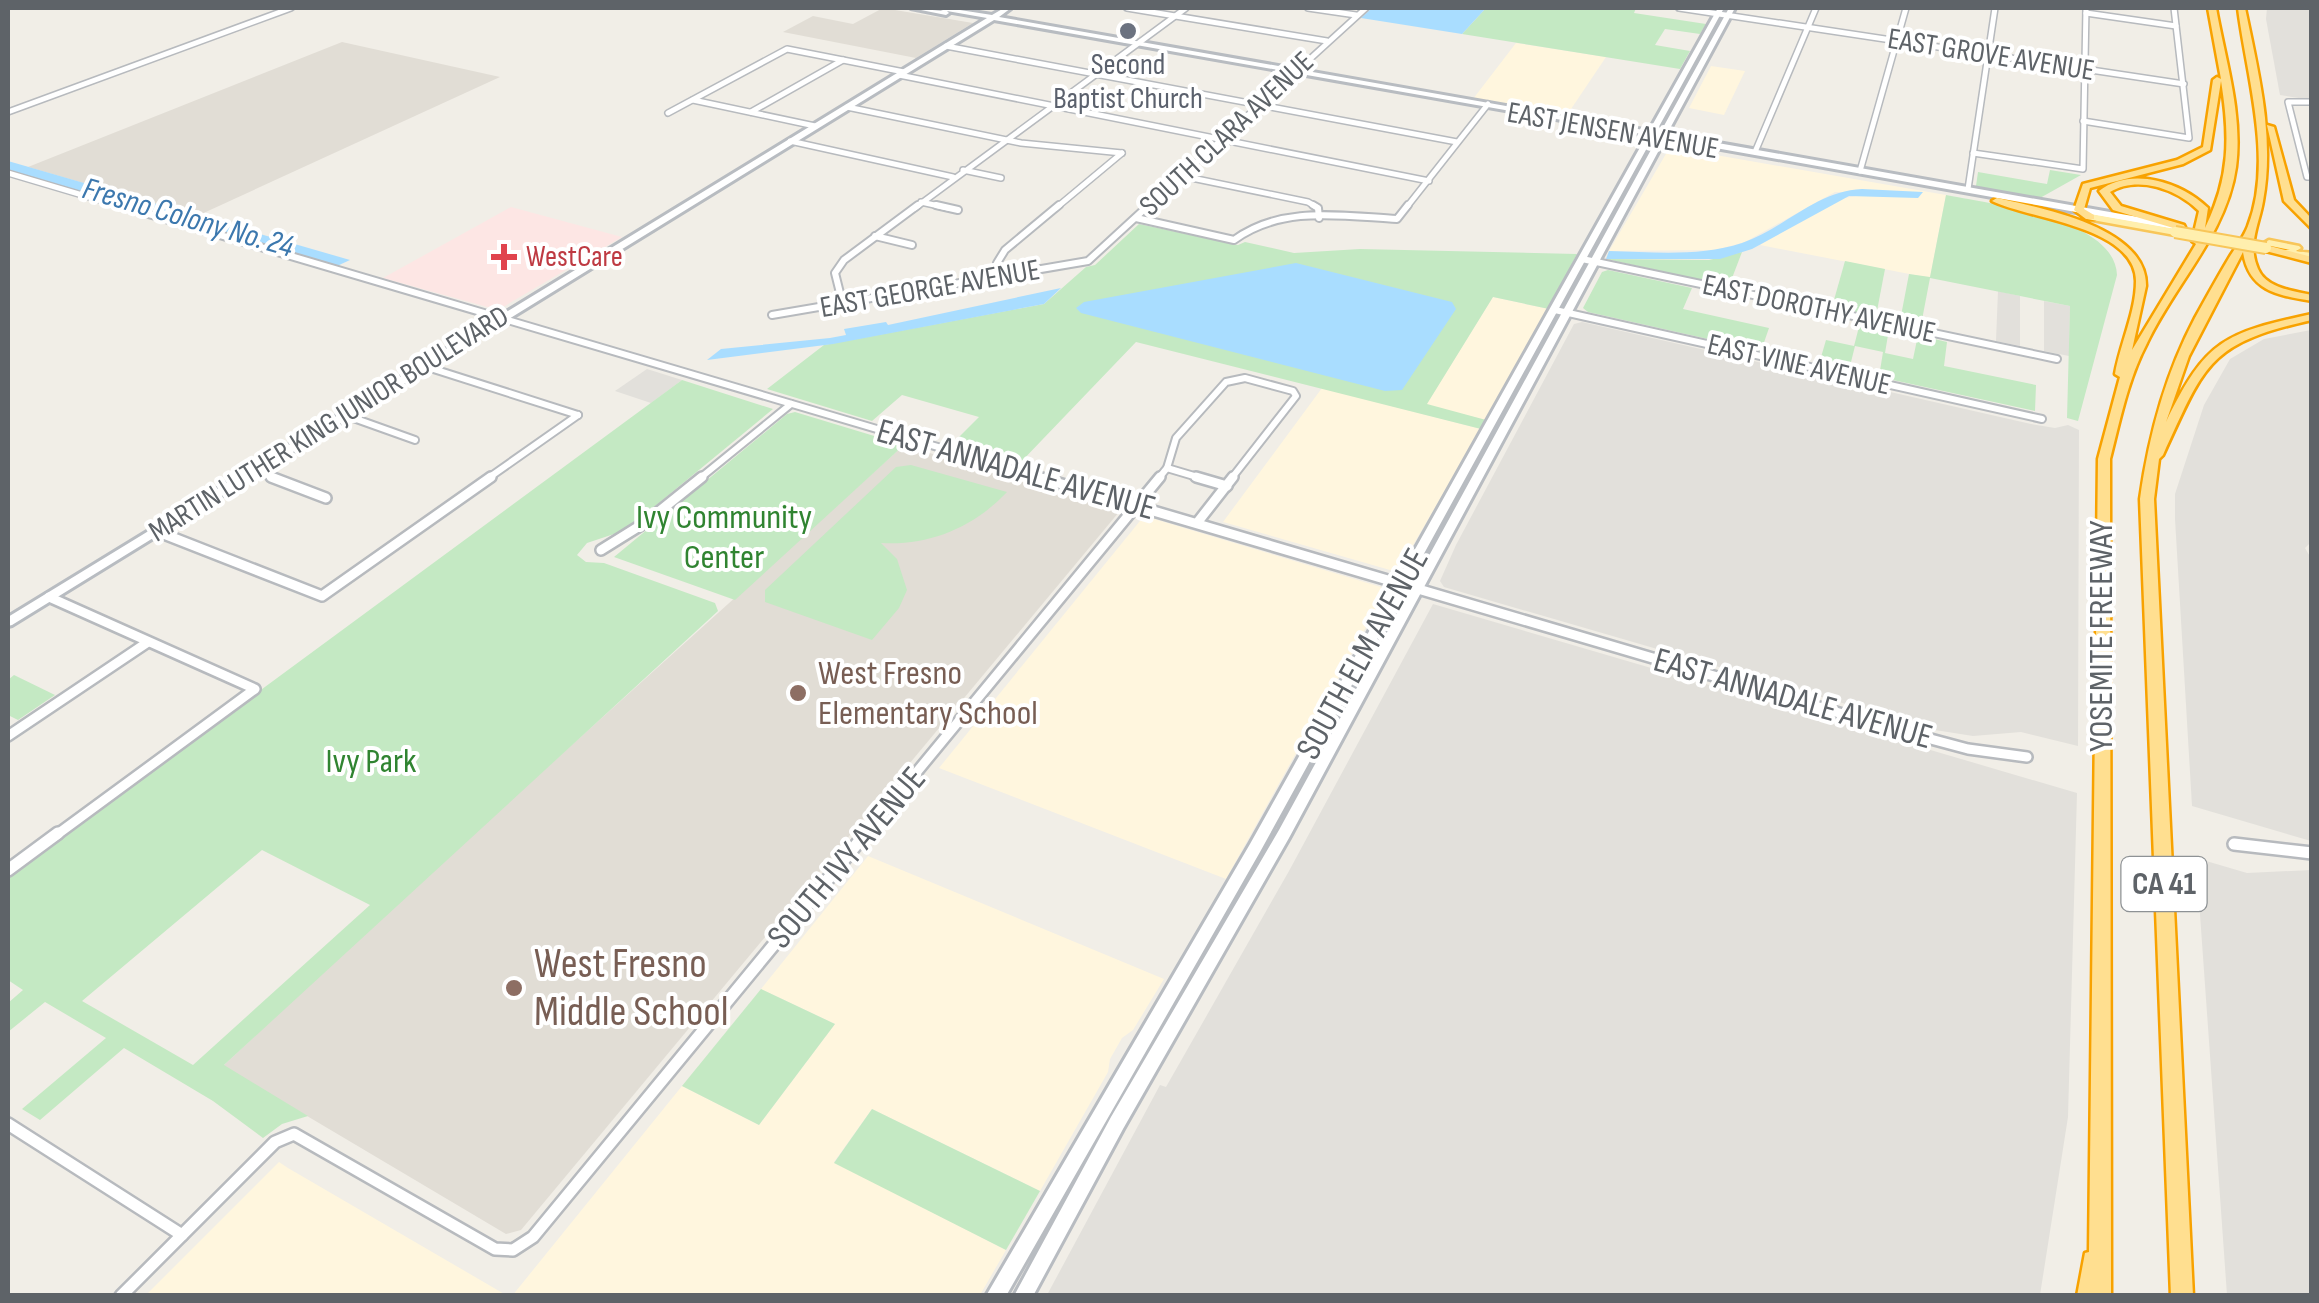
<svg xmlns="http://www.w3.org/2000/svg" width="2319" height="1303" viewBox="0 0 2319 1303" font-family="'Sofia Sans Condensed',sans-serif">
<rect width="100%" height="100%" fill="#f1eee7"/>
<g fill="#fff6de">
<path d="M1516 43 1606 57 1567 115 1473 99Z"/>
<path d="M1711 66 1745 71 1724 115 1689 108Z"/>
<path d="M1670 147 1946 195 1930 278 1760 245 1839 199 1868 194 1918 198 1922 192H1835L1745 242 1716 250 1609 251Z"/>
<path d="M1493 297 1549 309 1486 420 1426 405Z"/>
<path d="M1322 388 1481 429 1399 569 1390 570 1223 522Z"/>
<path d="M1144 516 1381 587 1385 593 1226 879 939 768Z"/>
<path d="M868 856 1164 979 1133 1030 1122 1038 1110 1059 1108 1072 1040 1191 872 1109 834 1162 1006 1250 980 1295 512 1296 682 1086 759 1125 835 1024 761 989Z"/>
<path d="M279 1162 288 1168 506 1295H146Z"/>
</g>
<g fill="#e2e0db">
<path d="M2267 8H2311V100L2280 95 2266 19Z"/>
<path d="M1998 291 2020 296V346L1996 341Z"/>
<path d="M2044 301 2070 306 2069 356 2044 351Z"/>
<path d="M1582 322 2031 424 2055 428 2068 425 2079 430 2078 746 2021 732 1973 736 1935 730 1444 587 1440 581 1456 545 1574 324Z"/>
<path d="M2311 330 2312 541 2305 548 2312 560 2311 841 2192 806 2175 519V494L2204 405 2230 359 2264 339Z"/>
<path d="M647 369 682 380 651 403 615 391Z"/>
<path d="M1433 604 2077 793 2068 1117 2040 1295H1047L1160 1085 1166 1087 1289 871Z"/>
<path d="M2196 858 2247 873 2311 870V1295H2227Z"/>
</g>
<g fill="#e1ddd5">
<path d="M883 8 973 23 916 58 783 32 813 16 853 24Z"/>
<path d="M342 42 500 77 197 216 28 167Z"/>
<path d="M904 445 1119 512 521 1230 506 1234 223 1066 389 910Z"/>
</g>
<path fill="#fde6e4" d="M511 207 622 237 498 310 383 278Z"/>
<g fill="#c4e9c3" fill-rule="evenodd">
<path d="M1486 8H1636L1634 13 1706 24 1700 34 1665 29 1655 45 1690 51 1680 69 1462 34Z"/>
<path d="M2050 170 2081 175 2040 198 1976 186 1978 172 2047 184Z"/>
<path d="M1946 195C1990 204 2115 218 2117 275L2078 421 2067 418 2070 306 1930 278 1921 325 1900 321 1909 274 1930 277Z"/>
<path d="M1139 224 1238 245 1245 242 1294 253 1360 249 1577 254 1549 309 1493 297 1427 404 1486 420 1481 429 1136 342 1019 464 952 444 979 417 902 395 872 421 767 389 824 345 1044 304 1086 267 1095 265Z"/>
<path d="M1742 252 1729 286 1606 259 1709 260Z"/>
<path d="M1845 261 1885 269 1876 316 1832 307Z"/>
<path d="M1608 270 1692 288 1683 309 1769 328 1761 351 1588 312 1583 308 1602 272Z"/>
<path d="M1860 323 1889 329 1885 353 1913 359 1918 335 1947 342 1944 366 2036 385 2035 411 1879 377 1883 352 1855 346 1849 370 1819 364 1826 340 1854 346Z"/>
<path d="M682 380 773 409 626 530 587 543 577 555 586 562 604 563 715 603 718 611 224 1065 308 1116 282 1124 263 1138 213 1101 124 1048 40 1120 22 1109 106 1038 45 1002 8 1032V1003L23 990 8 980V876ZM262 850 370 905 193 1065 82 1001Z"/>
<path d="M795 412 904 445 735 600 614 557 787 414Z"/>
<path d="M911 465 1007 492C974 527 930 546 881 543L897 559 907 590 899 608 872 640 765 602V590L896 467Z"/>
<path d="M14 675 55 695 18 720 8 715V680Z"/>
<path d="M761 989 835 1024 759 1125 682 1086Z"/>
<path d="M872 1109 1040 1191 1006 1250 834 1163Z"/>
</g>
<g fill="#a9ddff">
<path d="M1372 8H1486L1462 34 1361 18Z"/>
<path d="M8 161 350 260 337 266 8 170Z"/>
<path d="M1862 189 1923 192 1918 198 1849 196 1752 249 1720 259H1606L1609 251C1653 252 1699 257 1742 243 1785 228 1816 191 1862 189Z"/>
<path d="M1296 263 1452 302 1456 309 1402 390 1385 391 1081 313 1076 308 1084 302Z"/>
<path d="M1061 288 1044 304 833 344 707 360 721 349 830 338 846 335 844 329 886 322 888 325Z"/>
</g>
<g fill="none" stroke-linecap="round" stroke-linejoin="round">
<g stroke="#b7babe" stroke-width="8">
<g id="street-far3">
<path d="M1127 8 1327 41"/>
<path d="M1308 8 1356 15"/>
<path d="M1679 8 2184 84"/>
<path d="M2086 13 2176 26"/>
<path d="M946 46 1457 142"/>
<path d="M899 75 1429 181"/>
<path d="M693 100 815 126"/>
<path d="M2312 102H2288L2307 177H2312"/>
<path d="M847 107 1021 143 1122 153"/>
<path d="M8 112 291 8"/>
<path d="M751 112 843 60"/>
<path d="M668 113 787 49 904 72"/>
<path d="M2083 121 2189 138 2174 8"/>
<path d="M790 141 953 177"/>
<path d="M1755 152 1816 8"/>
<path d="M1973 153 2083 169 2086 8"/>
<path d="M963 170 1001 178"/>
<path d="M1860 171 1906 8"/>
<path d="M8 173 126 208"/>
<path d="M1182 176 1308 202 1318 208"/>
<path d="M1968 189 1995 8"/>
<path d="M921 202 948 208"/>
<path d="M915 208 1186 8"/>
<path d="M1056 208 1122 153"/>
<path d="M1146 208 1366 8"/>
<path d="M1406 208 1488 104"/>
</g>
</g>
<g stroke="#b7babe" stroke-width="10">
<g id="street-far2">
<path d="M118 205 1046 479"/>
<path d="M936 205 958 210"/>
<path d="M1313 205 1318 208 1319 218"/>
<path d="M1136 218 1234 240C1282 205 1341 216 1397 219L1408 205"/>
<path d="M875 236 912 245"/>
<path d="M1582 259 2057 359"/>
<path d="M1003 276 997 263 1005 250 1059 205"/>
<path d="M843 305 835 273 844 260 918 205"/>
<path d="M1555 310 2042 419"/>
<path d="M772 315 1088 261 1149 205"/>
<path d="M424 366 578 415"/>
<path d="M345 415 415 440"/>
<path d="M1167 468 1204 479"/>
<path d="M254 470 278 479"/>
<path d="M487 479 578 415"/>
<path d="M699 479 791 404"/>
<path d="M1158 479 1167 468 1176 438 1226 382 1245 378 1293 391 1296 396 1231 479"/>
</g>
</g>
<g stroke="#b7babe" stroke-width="14">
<g id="street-far1">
<path d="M271 477 326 498"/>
<path d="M1038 477 1897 730 1968 749 2027 757"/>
<path d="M1196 477 1227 486"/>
<path d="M1197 523 1233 477"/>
<path d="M156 531 322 596 491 477"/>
<path d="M601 550 646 522 702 477"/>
<path d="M49 597 255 689 55 836"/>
<path d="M8 736 148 642"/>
<path d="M864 836 1160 477"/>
</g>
</g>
<g stroke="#b7babe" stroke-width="16">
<g id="street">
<path d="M2234 844 2312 853"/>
<path d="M8 870 58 833"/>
<path d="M8 1124 182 1235"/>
<path d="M121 1296 275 1142 294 1134 495 1249 513 1250 533 1237 866 833"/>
</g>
</g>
<g stroke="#b8bcc1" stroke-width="6">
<path id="secondary" d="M911 8 943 11 936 8H947L992 15 1004 8H1011L999 17 1649 131 1718 8H1724L1656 132 1660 133 1729 8H1735L1667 134 2172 223 2176 226 2172 229 1665 139 1289 838 1123 1129 1033 1296H1014L1111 1117 1279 830 1658 137H1653L1260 852 1006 1296H986L1250 844 1647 135 994 20 12 625 8 626V617L987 18 947 11 949 13 946 15Z"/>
</g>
<g stroke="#f8c659" stroke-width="5">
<g id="primary">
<path d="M2090 214 2175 229 2180 232 2175 235 2087 219V215Z"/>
<path d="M2269 240 2299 246 2301 248 2296 251 2312 253V259L2283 254V250H2290L2266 245 2264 243Z"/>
</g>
</g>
<g stroke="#f8a200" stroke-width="5">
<g id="highway">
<path d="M2208 8H2216C2225 59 2243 114 2236 167 2227 233 2175 284 2147 343 2128 379 2120 420 2110 459L2111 1296H2077L2085 1253 2089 1252 2098 459 2120 377 2115 374C2120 344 2136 312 2136 281 2135 226 2028 219 1992 201L1997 198C2041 208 2147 227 2146 286L2132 350 2196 244 2192 241 2199 211C2177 189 2138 175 2110 192L2121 206 2184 225 2185 227 2180 230 2113 210 2099 191C2131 166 2181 182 2208 208L2205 228C2230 177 2230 137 2221 81L2210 150 2183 164 2090 188 2084 209 2094 215V219H2086L2074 210 2083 184 2177 160 2203 147 2213 80 2217 77 2221 79Z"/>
<path d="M2238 8H2245C2258 71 2275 137 2263 201 2259 225 2247 244 2258 269 2266 288 2293 291 2312 295V301C2277 295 2249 291 2243 252L2189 356 2166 422C2206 340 2224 333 2312 314V320C2208 343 2205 364 2163 455L2159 459 2154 499 2193 1296H2171L2140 499C2149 435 2165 375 2195 318 2206 298 2217 278 2229 258 2235 248 2244 237 2248 226 2274 160 2246 74 2238 8Z"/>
<path d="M2267 125 2274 127 2294 200 2312 219V229L2284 201Z"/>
<path d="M2266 245 2312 257V263L2262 250 2261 248Z"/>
</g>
</g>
<use href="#street-far3" stroke="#fff" stroke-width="5"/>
<use href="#street-far2" stroke="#fff" stroke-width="6"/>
<use href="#street-far1" stroke="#fff" stroke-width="9"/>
<use href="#street" stroke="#fff" stroke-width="11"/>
<use href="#secondary" fill="#fff" fill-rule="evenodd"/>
<use href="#primary" fill="#ffefae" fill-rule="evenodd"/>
<use href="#highway" fill="#ffdf90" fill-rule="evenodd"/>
<g stroke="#f8c659" stroke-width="14" stroke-linecap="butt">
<path id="primary-bridge" d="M2175 232 2266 248"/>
</g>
<use href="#primary-bridge" stroke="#ffefae" stroke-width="10"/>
</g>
<circle fill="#6b7280" stroke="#fff" stroke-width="4" cx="1128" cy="31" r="10"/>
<path fill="#e0444e" stroke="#fff" stroke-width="4" d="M499 242h10v10h10v10h-10v10h-10v-10h-10v-10h10z"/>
<g fill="#8d6e63" stroke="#fff" stroke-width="4">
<circle cx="798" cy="693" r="10"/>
<circle cx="514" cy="988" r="10"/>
</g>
<g text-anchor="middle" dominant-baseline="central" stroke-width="8" stroke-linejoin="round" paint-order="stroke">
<g font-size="30" fill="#5e6368" stroke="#fff">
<text transform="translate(1991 55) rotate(9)">EAST GROVE AVENUE</text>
<text transform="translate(1613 131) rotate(10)">EAST JENSEN AVENUE</text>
<text transform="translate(1227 134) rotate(-43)">SOUTH CLARA AVENUE</text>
<text transform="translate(930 289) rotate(-10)">EAST GEORGE AVENUE</text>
<text transform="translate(1819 309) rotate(12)">EAST DOROTHY AVENUE</text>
<text transform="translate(1799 365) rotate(13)">EAST VINE AVENUE</text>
<text transform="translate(329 424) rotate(-32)">MARTIN LUTHER KING JUNIOR BOULEVARD</text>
</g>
<g font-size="30" fill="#5b616d" stroke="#fff">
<text x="1128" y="65">Second<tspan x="1128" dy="34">Baptist Church</tspan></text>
</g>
<g font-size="30" fill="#be3a42" stroke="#fff" text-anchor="start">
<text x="526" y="257">WestCare</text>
</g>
<g font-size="32" font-style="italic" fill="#3c78ae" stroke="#fff">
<text transform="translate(188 218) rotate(16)">Fresno Colony No. 24</text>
</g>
<rect fill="#fff" stroke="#8e9295" stroke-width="2.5" x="2121.5" y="857" width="85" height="54" rx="8"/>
<g font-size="32" font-weight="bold" fill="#5e6368">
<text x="2164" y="884">CA 41</text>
</g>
<g font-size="35" fill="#5e6368" stroke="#fff">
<text transform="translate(1016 470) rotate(16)">EAST ANNADALE AVENUE</text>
<text transform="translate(2101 636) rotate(-90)">YOSEMITE FREEWAY</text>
<text transform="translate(1363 654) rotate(-61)">SOUTH ELM AVENUE</text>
<text transform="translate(1793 699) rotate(16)">EAST ANNADALE AVENUE</text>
<text transform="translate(847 858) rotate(-50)">SOUTH IVY AVENUE</text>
</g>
<g font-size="35" fill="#308431" stroke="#fff">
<text x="724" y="517">Ivy Community<tspan x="724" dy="40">Center</tspan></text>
<text x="371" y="761">Ivy Park</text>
</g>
<g font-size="35" fill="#785e54" stroke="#fff" text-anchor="start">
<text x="818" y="673">West Fresno<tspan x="818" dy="40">Elementary School</tspan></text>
</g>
<g font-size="42" fill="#785e54" stroke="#fff" text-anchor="start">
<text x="534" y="964">West Fresno<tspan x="534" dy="48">Middle School</tspan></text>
</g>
</g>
<rect width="2319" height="1303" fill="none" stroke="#5e6368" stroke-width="20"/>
</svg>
